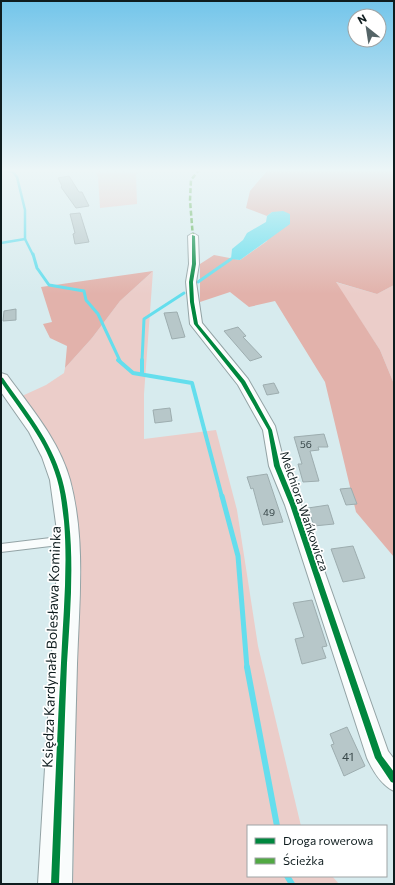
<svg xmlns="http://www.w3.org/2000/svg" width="395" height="885" viewBox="0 0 395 885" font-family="Commissioner,sans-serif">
<rect width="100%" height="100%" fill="#d7ebee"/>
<g fill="#ebcdc9">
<path d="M94 170H124L129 173 139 172 136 175 137 204 100 208 98 177Z"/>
<path d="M153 271 144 394V439L216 430 237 510 258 646 301 826H248V876H332L339 884H73L78 584 73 488 45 431 22 396 46 385 64 373 65 368 92 338 120 301Z"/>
<path d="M335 282 377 294 394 285V384L380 350Z"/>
</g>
<g fill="#e2b2ab">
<path d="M280 170H394V285L377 294 336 282 380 350 394 384V557L356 512 325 382 275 301 249 307 230 292 200 302V264L214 255 240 260 267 241 272 212 267 216 246 208 250 191 267 171Z"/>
<path d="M153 271 120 301 92 338 65 368 67 346 50 338 43 324 52 322 41 287Z"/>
</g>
<path fill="#64deed" d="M283 211 290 214V224L240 260 231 259 232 249 243 240 247 233 266 222 267 216 272 212Z"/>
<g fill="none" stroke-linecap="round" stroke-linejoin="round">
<g stroke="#64deed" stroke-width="2.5">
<path d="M3 170 13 172 17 177 25 210V239L33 255"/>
<path d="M1 243 25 239"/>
</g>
<g stroke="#64deed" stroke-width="3">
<path d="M33 254 37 268 49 285 84 291 86 300 98 314 120 361"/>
<path d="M198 282 231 259"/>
<path d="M142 361 144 319 184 293"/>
</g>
<g stroke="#64deed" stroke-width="4">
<path d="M118 360 133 373 192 383 222 497"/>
<path d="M142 374V360"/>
</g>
<path stroke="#64deed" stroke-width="5" d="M222 496 238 556 247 668"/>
<g stroke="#64deed" stroke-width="6">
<path d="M247 667 277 826"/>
<path d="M287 876 292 884"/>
</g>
</g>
<g fill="#b7c7c9" stroke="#9dadaf">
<path d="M69 176 79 192H82L89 206 76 208 61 187 62 186 58 178Z"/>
<path d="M80 213 89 242 75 244 73 234 75 233 70 214Z"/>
<path d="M16 309V320L3 321 4 311Z"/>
<path d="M177 312 185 337 172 339 164 313Z"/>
<path d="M238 327 246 336 243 337 262 357 250 361 224 331Z"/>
<path d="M274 383 279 393 267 395 263 385Z"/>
<path d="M170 408 172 421 155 423 153 410Z"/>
<path d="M324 434 328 447H318L319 450 310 451 319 481 303 482 298 464H302L294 437Z"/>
<path d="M267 474 283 522 263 525 253 488 251 489 247 477Z"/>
<path d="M351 488 357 504 346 505 340 489Z"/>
<path d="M328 505 334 524 314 526 308 508Z"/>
<path d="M353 546 365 578 343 582 331 549Z"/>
<path d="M312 600 327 646 322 647 326 658 302 664 295 639 304 637 293 603Z"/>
<path d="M347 727 365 766 344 776 331 745 334 744 330 734Z"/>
</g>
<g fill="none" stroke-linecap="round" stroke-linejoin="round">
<g stroke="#93a3a5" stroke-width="2">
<path id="service" d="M67 536 70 537 72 540 70 543 67 544 1 552V544Z"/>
</g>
<g stroke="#93a3a5" stroke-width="2">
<path id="minor" d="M193 233 198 236 199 264 196 282 202 323 248 379 275 426 285 466 301 505 388 751 394 759V791C381 785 373 771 367 758L285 505 269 466 263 430 238 385 190 324 186 282 189 264 188 236Z"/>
</g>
<g stroke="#93a3a5" stroke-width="2">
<path id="tertiary" d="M1 373 7 375C31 408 59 440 70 480 86 540 79 603 77 664 75 737 73 811 72 884H38L56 586 57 531 50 480 42 457 29 432 1 392Z"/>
</g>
<use href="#service" fill="#f9fcfc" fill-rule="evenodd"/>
<use href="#minor" fill="#f9fcfc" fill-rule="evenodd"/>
<use href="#tertiary" fill="#f9fcfc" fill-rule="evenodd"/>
<path stroke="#51a943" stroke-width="2.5" stroke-dasharray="5 2.5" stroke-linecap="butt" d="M193 238 190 200 191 180 199 170"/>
<g stroke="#fff" stroke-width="3">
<g id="cycleway">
<path d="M192 235 195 236 196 264 193 282 194 302 198 324 245 381 272 430 280 466 296 505 382 756 394 772V783L391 782 375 758 290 505 274 466 268 430 241 383 194 324 190 302 189 282 192 264Z"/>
<path d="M1 377 3 378C26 411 51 440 62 479 66 493 68 507 69 521 74 568 70 616 67 663 64 737 62 810 59 884H51C54 810 57 737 61 663 63 616 68 568 64 521 62 507 61 492 57 479 46 440 23 415 1 382Z"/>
</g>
</g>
<use href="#cycleway" fill="#00873e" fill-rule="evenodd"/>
</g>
<linearGradient id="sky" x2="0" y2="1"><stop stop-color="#73c5ea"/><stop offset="0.58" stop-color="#edf6f7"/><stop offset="1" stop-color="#edf6f7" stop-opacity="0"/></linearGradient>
<rect width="395" height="294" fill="url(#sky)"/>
<g text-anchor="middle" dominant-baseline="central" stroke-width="3.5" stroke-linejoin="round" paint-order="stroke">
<g font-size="10" fill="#384749">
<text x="306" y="444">56</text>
<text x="269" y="512">49</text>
</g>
<g font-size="12" fill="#0e1c1e" stroke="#fff">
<text transform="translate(305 511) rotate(71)">Melchiora Wańkowicza</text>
</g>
<g font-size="12" fill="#384749">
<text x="348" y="756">41</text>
</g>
<g font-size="14" fill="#0e1c1e" stroke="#fff">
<text transform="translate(51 647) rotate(-88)">Księdza Kardynała Bolesława Kominka</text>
</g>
</g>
<rect width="395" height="885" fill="none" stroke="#0e1c1e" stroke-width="4"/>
<rect x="247" y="825" width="140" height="52" fill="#ffffff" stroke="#9fa4a5"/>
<rect x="255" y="838" width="20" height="6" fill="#00873e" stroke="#9fa4a5"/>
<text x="283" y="845" font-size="12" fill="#0e1c1e">Droga rowerowa</text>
<rect x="255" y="858" width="20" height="6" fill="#51a943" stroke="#9fa4a5"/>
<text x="283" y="865" font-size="12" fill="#0e1c1e">Ścieżka</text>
<g transform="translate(367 28) rotate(330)"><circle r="19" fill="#ffffff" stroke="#9fa4a5"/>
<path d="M0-3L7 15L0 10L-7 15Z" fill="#546467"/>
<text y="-6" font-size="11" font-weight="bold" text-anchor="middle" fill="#0e1c1e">N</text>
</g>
</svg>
